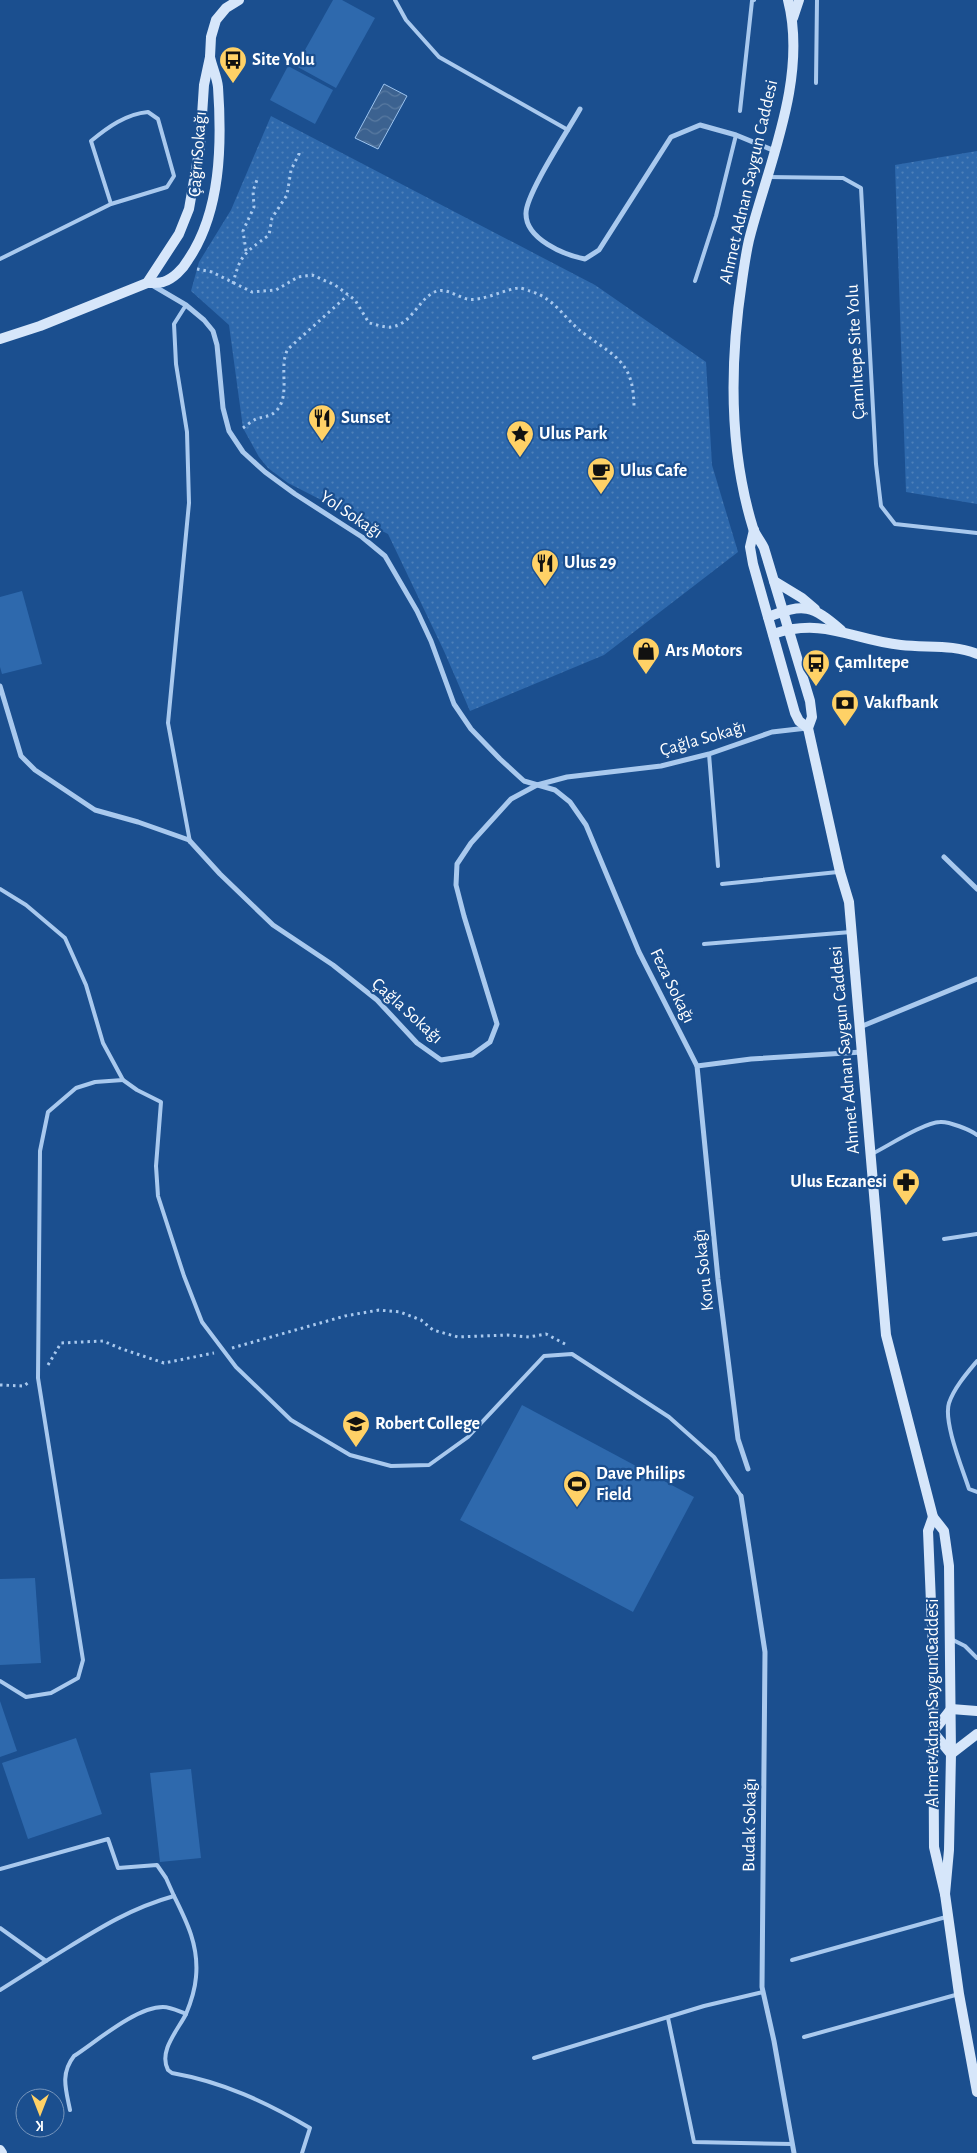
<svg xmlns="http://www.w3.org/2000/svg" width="977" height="2153" viewBox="0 0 977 2153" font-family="'Alegreya Sans',sans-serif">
<defs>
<pattern id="park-dots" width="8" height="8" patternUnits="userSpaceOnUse" patternTransform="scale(1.25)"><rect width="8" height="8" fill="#2e69ad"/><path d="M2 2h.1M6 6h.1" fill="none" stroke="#4d80b9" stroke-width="1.8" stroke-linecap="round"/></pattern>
<pattern id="water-waves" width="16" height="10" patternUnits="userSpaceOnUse" patternTransform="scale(1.25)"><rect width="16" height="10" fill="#3c6290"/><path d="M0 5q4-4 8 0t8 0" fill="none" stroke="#597aa1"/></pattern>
</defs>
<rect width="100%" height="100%" fill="#1b4f8f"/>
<g fill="url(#park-dots)">
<path d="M271 116 595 285 706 362 712 465 738 552 604 655 470 711 444 651 388 534 288 483 268 468 259 457 243 428 229 325 191 291 199 262 231 210Z"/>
<path d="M977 151V504L906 492 895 165Z"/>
</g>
<g fill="#2e69ad">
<path d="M333 0H342L375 18 336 88 296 66Z"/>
<path d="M288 66 333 90 315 124 270 100Z"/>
<path d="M22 591 42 664 2 674 0 667V597Z"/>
<path d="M522 1405 694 1497 633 1612 460 1520Z"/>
<path d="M35 1578 41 1663 0 1665V1579Z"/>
<path d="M0 1701 17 1751 0 1757Z"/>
<path d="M76 1738 102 1814 28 1839 2 1763Z"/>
<path d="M191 1769 201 1858 160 1862 150 1773Z"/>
</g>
<path fill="url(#water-waves)" stroke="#9cc4f0" d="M384 84 407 96 378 149 355 138Z"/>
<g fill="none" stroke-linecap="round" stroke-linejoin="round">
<g stroke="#a9c9ee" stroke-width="3" stroke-dasharray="2.5 4" stroke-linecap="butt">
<path d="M246 251 243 231 254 207 253 191 258 177"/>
<path d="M197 269 212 272 252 292 276 290 298 277 312 275 335 285 355 300 369 323C375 324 385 328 391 327 411 324 417 303 431 294 444 285 455 296 467 299 482 302 505 289 519 288 522 288 527 290 530 291 557 299 564 320 586 335 619 359 634 364 634 409"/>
<path d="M233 284C240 254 245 253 269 235L272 218 287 195 291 170 299 154V149"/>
<path d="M243 428C247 425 252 421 256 419 265 416 271 417 277 410 291 394 278 366 288 349L348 295"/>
<path d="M232 1348 345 1316 379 1310 400 1312 421 1320 433 1330 458 1337 507 1335 529 1337 546 1334 567 1345"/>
<path d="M48 1365 61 1343 103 1341 122 1349 164 1363 214 1353"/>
<path d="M0 1385 24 1386 30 1381"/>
</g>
<g stroke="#a9c9ee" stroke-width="4">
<path d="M395 0 406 20 439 57 568 130"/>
<path d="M816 83 817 0"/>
<path d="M740 111 752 1 754 0"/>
<path d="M768 177 843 178 861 188 876 464 881 506 895 524 977 533"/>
<path d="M0 259 111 204 167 187 174 176 158 119 148 112C126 114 108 127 91 141L111 204"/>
<path d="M695 281 716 216 736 135"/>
<path d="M186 305 174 324 176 364 187 432 189 503 168 723 190 842"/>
<path d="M709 754 718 866"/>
<path d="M722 884 838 872"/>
<path d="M0 889 26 905 65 938 86 985 103 1043 123 1080 137 1090 161 1102 156 1166 158 1196 184 1276 202 1322 236 1367 291 1420 350 1455 391 1466 429 1465 468 1437 544 1356 572 1354 669 1417 714 1457 741 1496"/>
<path d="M704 944 851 932"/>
<path d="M872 1154C888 1146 925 1122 940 1122 948 1121 971 1130 977 1135"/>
<path d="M944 1239 977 1234"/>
<path d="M977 1361C967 1373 954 1388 949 1403 943 1422 963 1470 969 1489L977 1492"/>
<path d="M951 1639 965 1646 977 1658"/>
<path d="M0 1681 26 1697 51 1693 78 1678 83 1660 38 1378 40 1151 48 1112 76 1088 95 1082 123 1080"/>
<path d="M0 1869 108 1839 118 1868 157 1865 166 1878 174 1896"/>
<path d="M0 1928 46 1961C89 1935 124 1910 174 1896 187 1922 199 1946 196 1977 195 1989 191 2002 186 2014 178 2030 158 2051 168 2070L172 2073C223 2082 266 2102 310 2128L302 2153"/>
<path d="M792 1960 946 1917"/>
<path d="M0 1990 46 1961"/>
<path d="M668 2018 694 2142 792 2144"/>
<path d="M804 2037 959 1994"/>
<path d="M534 2058 704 2006 763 1992"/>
<path d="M70 2110C66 2090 60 2074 74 2056 97 2041 136 2007 163 2007 171 2007 178 2011 186 2014"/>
</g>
<g stroke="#a9c9ee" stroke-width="5">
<path d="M580 109C569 129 525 195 526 214 526 239 564 255 585 259L599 250 671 137 700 125 736 135 775 151"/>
<path d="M152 285 186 305 204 320 213 331 217 345 223 408 229 431 243 452 265 472 295 494 362 537 385 556 417 611 431 641 454 704 471 729 500 759 524 781 555 790 570 802 586 825 639 952 697 1066 718 1279 738 1439 748 1469"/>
<path d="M0 686 21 756 35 770 95 810 138 822 189 840 220 874 273 925 333 965 377 1000 417 1043 441 1060 472 1055 490 1042 497 1024 464 916 456 885 457 864 471 843 511 799 537 785 567 777 661 766 709 754 772 732 807 728"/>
<path d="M944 857 977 889"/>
<path d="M860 1027 977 979"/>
<path d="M697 1066 751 1059 862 1052"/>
<path d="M741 1496 765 1652 762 1987 774 2041 794 2153"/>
</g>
<g stroke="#d6e6fa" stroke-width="10">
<path d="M788 0C808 78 768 165 749 240 746 253 744 267 742 281 730 361 729 450 753 528 755 535 761 541 764 548L810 701 812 717 808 728 840 872 849 902 886 1335 933 1517 944 1531 949 1566 951 1754 949 1850 945 1894"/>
<path d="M793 18 799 0"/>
<path d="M147 283 179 234 189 209 200 146 204 85 210 57 211 37 216 20 226 8 239 0"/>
<path d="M0 339 40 326 147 283C152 283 158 283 163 282 173 279 183 269 188 260 221 212 222 144 218 87 217 77 212 67 210 57"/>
<path d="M754 530 750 547 753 564 795 713 799 721 808 728"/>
<path d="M774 581 802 598 815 609"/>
<path d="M768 617C804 603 812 605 841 630"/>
<path d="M773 634C824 617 853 640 901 645 927 648 953 644 977 654"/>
<path d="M933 1517 928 1531 933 1651 934 1847 945 1894 959 1994 977 2092"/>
<path d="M977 1711 951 1709 933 1732 951 1754 977 1734"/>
<path d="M0 2150 2 2153"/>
</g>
</g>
<defs>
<g id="bus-pin" transform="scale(1.4375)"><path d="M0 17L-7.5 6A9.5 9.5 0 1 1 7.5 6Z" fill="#ffd166" stroke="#1b4f8f"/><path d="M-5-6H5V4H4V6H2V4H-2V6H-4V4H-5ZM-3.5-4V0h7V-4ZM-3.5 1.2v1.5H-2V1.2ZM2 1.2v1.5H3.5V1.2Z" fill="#111"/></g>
<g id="restaurant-pin" transform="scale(1.4375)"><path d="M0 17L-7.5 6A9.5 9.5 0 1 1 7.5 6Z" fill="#ffd166" stroke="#1b4f8f"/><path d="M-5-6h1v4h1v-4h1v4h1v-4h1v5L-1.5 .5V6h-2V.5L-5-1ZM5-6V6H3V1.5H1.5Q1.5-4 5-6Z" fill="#111"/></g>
<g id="sight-pin" transform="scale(1.4375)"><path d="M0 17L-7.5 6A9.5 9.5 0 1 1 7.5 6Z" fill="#ffd166" stroke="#1b4f8f"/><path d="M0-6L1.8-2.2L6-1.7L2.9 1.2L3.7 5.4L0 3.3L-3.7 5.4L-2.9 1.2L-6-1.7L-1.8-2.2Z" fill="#111"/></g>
<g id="cafe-pin" transform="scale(1.4375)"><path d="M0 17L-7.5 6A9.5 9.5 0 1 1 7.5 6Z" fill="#ffd166" stroke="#1b4f8f"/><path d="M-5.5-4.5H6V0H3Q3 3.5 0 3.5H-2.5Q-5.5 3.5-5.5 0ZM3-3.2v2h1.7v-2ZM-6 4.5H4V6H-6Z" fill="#111"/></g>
<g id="shop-pin" transform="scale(1.4375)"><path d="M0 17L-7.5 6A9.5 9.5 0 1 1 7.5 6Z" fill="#ffd166" stroke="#1b4f8f"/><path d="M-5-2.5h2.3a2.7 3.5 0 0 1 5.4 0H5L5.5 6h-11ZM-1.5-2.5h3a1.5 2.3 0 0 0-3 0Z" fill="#111"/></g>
<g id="bank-pin" transform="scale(1.4375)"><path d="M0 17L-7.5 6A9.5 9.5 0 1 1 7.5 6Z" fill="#ffd166" stroke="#1b4f8f"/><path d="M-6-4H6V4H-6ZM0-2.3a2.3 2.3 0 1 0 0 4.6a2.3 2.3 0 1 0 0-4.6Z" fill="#111"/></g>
<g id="pharmacy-pin" transform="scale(1.4375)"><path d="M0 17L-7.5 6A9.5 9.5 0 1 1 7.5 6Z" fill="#ffd166" stroke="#1b4f8f"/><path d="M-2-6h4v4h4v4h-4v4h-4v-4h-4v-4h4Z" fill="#111"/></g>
<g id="school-pin" transform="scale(1.4375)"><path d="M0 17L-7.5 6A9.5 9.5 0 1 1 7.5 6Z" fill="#ffd166" stroke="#1b4f8f"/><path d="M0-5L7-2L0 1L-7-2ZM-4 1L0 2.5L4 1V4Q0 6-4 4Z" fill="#111"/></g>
<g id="stadium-pin" transform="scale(1.4375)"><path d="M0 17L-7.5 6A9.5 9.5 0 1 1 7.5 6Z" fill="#ffd166" stroke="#1b4f8f"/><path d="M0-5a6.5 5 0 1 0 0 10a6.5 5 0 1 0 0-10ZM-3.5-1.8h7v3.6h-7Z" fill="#111"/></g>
</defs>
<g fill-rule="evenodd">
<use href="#bus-pin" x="233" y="60"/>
<use href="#restaurant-pin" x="322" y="418"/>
<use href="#sight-pin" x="520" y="434"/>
<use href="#cafe-pin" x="601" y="471"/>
<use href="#restaurant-pin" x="545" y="563"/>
<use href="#shop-pin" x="646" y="651"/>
<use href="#bus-pin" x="816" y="663"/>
<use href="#bank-pin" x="845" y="703"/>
<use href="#pharmacy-pin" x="906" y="1182"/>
<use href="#school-pin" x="356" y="1424"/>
<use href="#stadium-pin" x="577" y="1484"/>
</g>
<g text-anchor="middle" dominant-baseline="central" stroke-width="4.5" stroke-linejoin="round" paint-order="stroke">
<g font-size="18" font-weight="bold" fill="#fff" stroke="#1b4f8f" text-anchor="start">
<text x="252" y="60">Site Yolu</text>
<text x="341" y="418">Sunset</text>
<text x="539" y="434">Ulus Park</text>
<text x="620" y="471">Ulus Cafe</text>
<text x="564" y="563">Ulus 29</text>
<text x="665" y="651">Ars Motors</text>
<text x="835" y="663">Çamlıtepe</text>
<text x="864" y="703">Vakıfbank</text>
<text x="887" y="1182" text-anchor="end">Ulus Eczanesi</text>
<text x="375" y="1424">Robert College</text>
<text x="596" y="1474">Dave Philips<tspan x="596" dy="21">Field</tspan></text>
</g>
<g font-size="18" fill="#fff" stroke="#1b4f8f">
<text transform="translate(198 154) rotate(-86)">Çağrı Sokağı</text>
<text transform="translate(749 182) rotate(-77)">Ahmet Adnan Saygun Caddesi</text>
<text transform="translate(856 352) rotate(-93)">Çamlıtepe Site Yolu</text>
<text transform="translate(351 515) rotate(34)">Yol Sokağı</text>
<text transform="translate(703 739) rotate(-16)">Çağla Sokağı</text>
<text transform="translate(672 986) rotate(64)">Feza Sokağı</text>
<text transform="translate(407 1011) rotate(42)">Çağla Sokağı</text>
<text transform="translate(845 1050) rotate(-95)">Ahmet Adnan Saygun Caddesi</text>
<text transform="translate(704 1270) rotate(-96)">Koru Sokağı</text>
<text transform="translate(933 1703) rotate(-90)">Ahmet Adnan Saygun Caddesi</text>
<text transform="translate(750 1825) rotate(-89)">Budak Sokağı</text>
</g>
</g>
<g transform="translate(40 2113) rotate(180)"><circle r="24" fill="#1b4f8f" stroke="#7695bc"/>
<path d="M0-4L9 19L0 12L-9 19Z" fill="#ffd166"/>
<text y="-8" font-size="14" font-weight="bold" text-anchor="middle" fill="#ffffff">K</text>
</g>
</svg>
